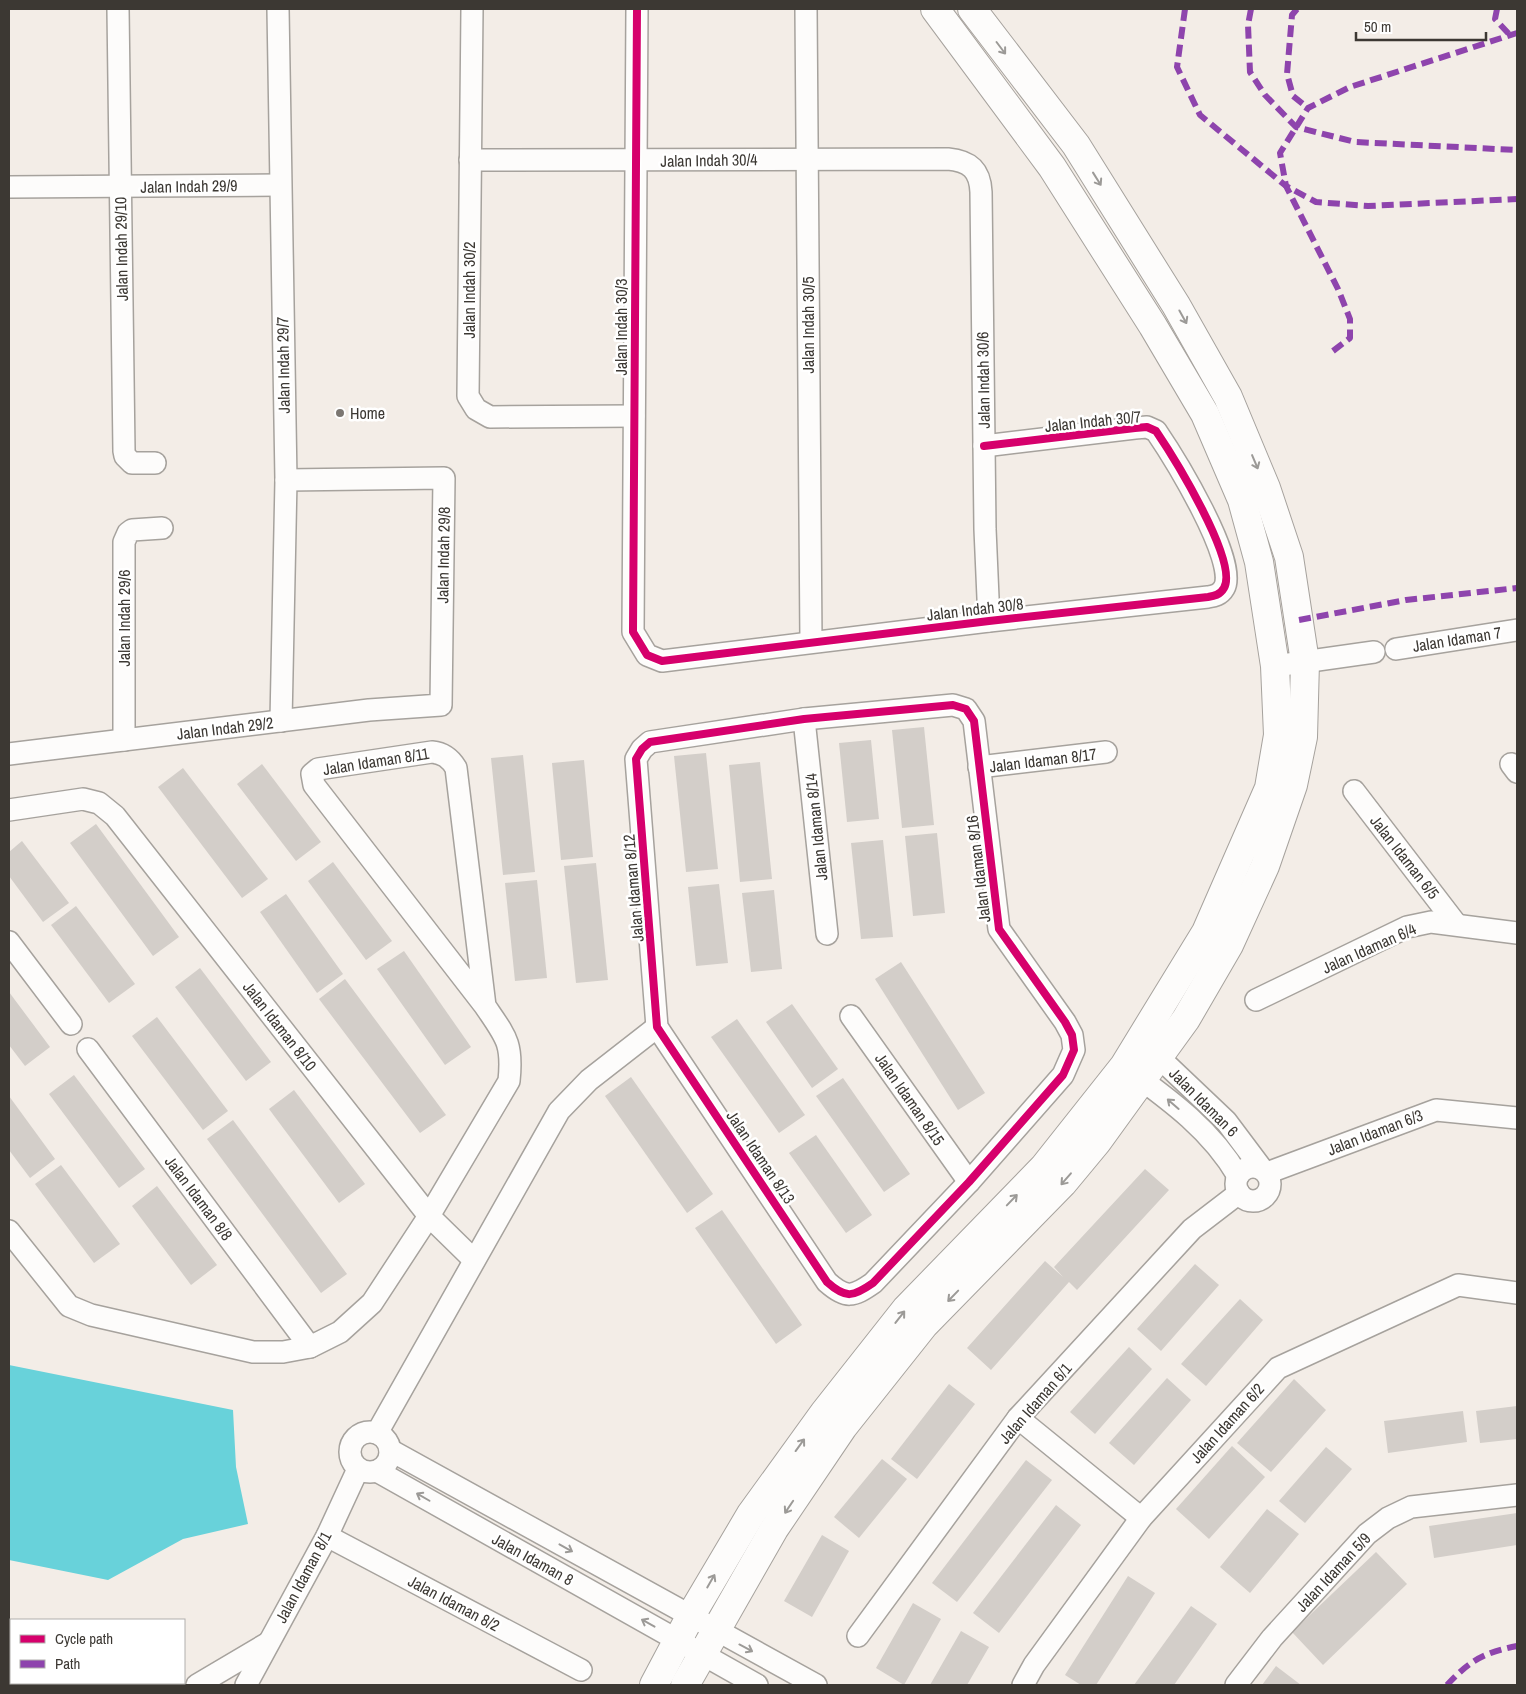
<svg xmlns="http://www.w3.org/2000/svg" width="1526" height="1694" viewBox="0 0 1526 1694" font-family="'Archivo Narrow',sans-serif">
<rect width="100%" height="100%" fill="#f3ede7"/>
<path fill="#68d2da" d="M9 1365 233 1410 236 1467 248 1524 183 1539 108 1580 9 1560Z"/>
<g fill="#d3cec9">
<path d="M924 727 934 825 902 828 892 730Z"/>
<path d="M871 740 879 819 847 822 839 743Z"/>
<path d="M706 753 718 869 686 872 674 756Z"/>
<path d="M523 755 535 872 503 875 491 758Z"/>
<path d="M584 760 593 857 561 860 552 763Z"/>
<path d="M760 762 772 879 740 882 729 765Z"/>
<path d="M262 764 321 842 296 861 237 784Z"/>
<path d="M183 768 268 879 242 898 158 787Z"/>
<path d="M96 824 179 937 153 956 70 843Z"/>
<path d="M937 833 945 913 913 916 905 836Z"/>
<path d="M883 840 893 937 861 939 851 843Z"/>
<path d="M22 841 69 903 43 922 9 876V852Z"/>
<path d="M333 862 392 941 366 960 308 881Z"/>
<path d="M596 863 608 980 576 983 564 866Z"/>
<path d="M537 880 547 978 515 981 505 883Z"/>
<path d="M719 884 728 963 696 966 688 887Z"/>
<path d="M774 890 782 969 751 972 742 893Z"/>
<path d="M286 894 343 974 317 993 260 912Z"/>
<path d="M76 906 135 984 109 1003 51 925Z"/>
<path d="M404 951 471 1047 445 1065 377 969Z"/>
<path d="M901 962 985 1093 958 1110 875 979Z"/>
<path d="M200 968 271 1062 246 1081 175 987Z"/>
<path d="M345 979 446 1115 420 1133 319 999Z"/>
<path d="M9 992 50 1047 25 1066 9 1045Z"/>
<path d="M792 1004 838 1069 812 1088 766 1022Z"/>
<path d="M157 1017 228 1111 203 1130 132 1036Z"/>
<path d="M737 1019 805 1115 779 1133 711 1037Z"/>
<path d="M74 1075 145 1169 119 1188 49 1094Z"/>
<path d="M631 1077 713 1194 687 1213 605 1096Z"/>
<path d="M843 1078 910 1174 884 1192 816 1096Z"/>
<path d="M294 1090 365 1184 339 1203 269 1109Z"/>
<path d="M9 1096 55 1159 30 1178 9 1150Z"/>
<path d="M233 1120 347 1274 321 1293 207 1139Z"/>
<path d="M816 1135 872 1215 846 1233 789 1153Z"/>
<path d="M61 1165 120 1244 94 1263 35 1184Z"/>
<path d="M1145 1169 1169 1190 1077 1290 1069 1282 991 1370 967 1348 1045 1261 1063 1277 1054 1267Z"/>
<path d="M157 1186 217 1265 191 1285 132 1206Z"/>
<path d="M722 1210 802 1325 776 1344 695 1228Z"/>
<path d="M1195 1264 1219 1285 1161 1351 1137 1329Z"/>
<path d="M1240 1299 1263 1320 1206 1386 1181 1364Z"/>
<path d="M1129 1347 1152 1369 1095 1434 1070 1412Z"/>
<path d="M1167 1378 1191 1400 1134 1465 1109 1443Z"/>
<path d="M1294 1379 1326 1410 1271 1472 1237 1443Z"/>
<path d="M949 1384 975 1404 917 1479 891 1459Z"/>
<path d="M1517 1406V1439L1480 1443 1476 1411Z"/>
<path d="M1463 1411 1467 1442 1388 1453 1384 1421Z"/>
<path d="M1232 1446 1265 1477 1209 1539 1176 1509Z"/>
<path d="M1326 1447 1352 1469 1305 1523 1279 1501Z"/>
<path d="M882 1459 907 1479 859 1538 834 1517Z"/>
<path d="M1026 1460 1052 1480 957 1602 932 1583Z"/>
<path d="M1056 1505 1081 1525 999 1633 973 1613Z"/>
<path d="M1267 1509 1299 1534 1250 1593 1220 1567Z"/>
<path d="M1517 1513V1545L1434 1558 1429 1526Z"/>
<path d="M822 1535 849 1551 812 1617 784 1601Z"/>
<path d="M1376 1552 1407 1584 1323 1665 1292 1632Z"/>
<path d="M1128 1576 1155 1593 1096 1685H1081L1065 1675Z"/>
<path d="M913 1603 941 1619 904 1685 876 1668Z"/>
<path d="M1191 1606 1217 1624 1174 1685H1134Z"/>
<path d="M961 1631 989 1647 967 1685H930Z"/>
<path d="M1276 1666 1301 1685H1262Z"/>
</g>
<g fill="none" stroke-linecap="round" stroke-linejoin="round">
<g stroke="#a6a29d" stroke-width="24">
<g id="minor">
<path d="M118 9 124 451 125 456 132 463H155"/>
<path d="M278 9 286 480 281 721"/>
<path d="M472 9 468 396 476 409 490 417 634 416"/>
<path d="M637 9 633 632 647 655 662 661 989 621 1208 597C1214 596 1220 595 1224 588 1239 562 1173 456 1156 431L1147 427 1135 428 984 446"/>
<path d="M806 9 811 642"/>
<path d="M470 160 948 159C970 161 980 170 981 192L985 529 989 621"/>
<path d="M9 187 279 185"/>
<path d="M1396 649 1517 630"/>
<path d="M1275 666 1374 652"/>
<path d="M953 705 966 709 974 721 999 929 1065 1022 1072 1035 1074 1050 1063 1075 969 1182 873 1283C853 1297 846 1299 827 1282L657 1027 636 759 642 749 650 742 804 719Z"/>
<path d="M804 719 827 934"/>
<path d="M124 740V542L128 533 132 530 162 528"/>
<path d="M9 754 369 710 441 705 444 478 286 480"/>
<path d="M1511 764 1517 772"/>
<path d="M979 767 1106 752"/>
<path d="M1354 791 1456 924"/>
<path d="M9 810 83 799 99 803 115 816 429 1216 474 1260"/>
<path d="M9 942 71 1024"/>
<path d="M1256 1000 1407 927 1431 922 1517 933"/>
<path d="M851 1016 969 1182"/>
<path d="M1148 1047 1226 1121 1262 1169"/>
<path d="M88 1049 310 1347"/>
<path d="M1130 1071C1171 1101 1212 1131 1238 1176"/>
<circle cx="1253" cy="1184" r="17"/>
<path d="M1267 1173 1436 1110 1517 1118"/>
<path d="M9 1231 69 1306 91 1315 253 1352H283L310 1347 340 1332 372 1303 429 1216 509 1081C513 1043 506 1037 485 1006L314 785 312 774 318 769 432 752C443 753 450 758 456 768L485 1006"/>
<path d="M1018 1418 1141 1518"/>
<circle cx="370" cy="1452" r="20"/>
<path d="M377 1433 559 1111 589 1080 657 1027"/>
<path d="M390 1450 816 1685"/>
<path d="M377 1471 757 1685"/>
<path d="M327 1536 581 1670"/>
<path d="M858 1636 1018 1418 1192 1229 1239 1193"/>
<path d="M197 1685 268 1643"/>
<path d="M246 1685 327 1536 358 1469"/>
<path d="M1023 1685 1034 1665 1141 1518 1278 1368 1458 1285 1517 1293"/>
<path d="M1236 1685 1272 1638 1367 1534 1388 1518 1411 1507 1517 1495"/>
</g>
</g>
<g stroke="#a6a29d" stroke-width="30">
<g id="secondary">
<path d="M654 1685 690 1617 751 1514 824 1413 906 1309 1044 1167 1124 1066 1206 932 1269 788 1278 735 1275 666 1259 562 1242 500 1205 414 1153 326 1052 167 935 9"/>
<path d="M685 1685 774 1529 843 1427 924 1325 1063 1183 1097 1142 1186 1019 1229 945 1265 866 1293 785 1303 737 1305 662 1289 557 1266 488 1228 397 1176 305 1076 145 972 9"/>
</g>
</g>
<use href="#minor" stroke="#fdfcfb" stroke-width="21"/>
<use href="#secondary" stroke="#fdfcfb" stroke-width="28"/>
<g stroke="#8e44ad" stroke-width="6" stroke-dasharray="12 6" stroke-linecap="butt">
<path d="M1185 9 1177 67 1200 115 1286 186 1280 153 1308 108 1350 87 1517 33"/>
<path d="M1251 9 1248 25 1250 72 1265 95 1296 127 1355 142 1517 150"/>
<path d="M1297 9 1292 15 1287 74 1293 96 1308 108"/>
<path d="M1497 9 1495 19 1509 34"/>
<path d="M1333 351 1350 338V319L1338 289 1286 186 1316 202 1368 206 1517 199"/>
<path d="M1299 620 1406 600 1517 588"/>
<path d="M1447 1685C1469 1661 1485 1652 1517 1646"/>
</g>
<g stroke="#fff" stroke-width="11">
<g id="cycleway">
<path d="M637 9 633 632 647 655 662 661 989 621 1208 597C1214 596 1220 595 1224 588 1239 562 1173 456 1156 431L1147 427 1135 428 984 446"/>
<path d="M953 705 966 709 974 721 999 929 1065 1022 1072 1035 1074 1050 1063 1075 969 1182 873 1283C853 1297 846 1299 827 1282L657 1027 636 759 642 749 650 742 804 719Z"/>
</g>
</g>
<use href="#cycleway" stroke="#d6006c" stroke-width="8"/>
</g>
<defs><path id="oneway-shaft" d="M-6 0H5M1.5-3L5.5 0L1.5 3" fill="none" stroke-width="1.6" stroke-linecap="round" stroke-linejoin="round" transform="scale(1.25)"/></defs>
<g stroke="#9c9a97">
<use href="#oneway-shaft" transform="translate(1001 48) rotate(53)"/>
<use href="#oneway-shaft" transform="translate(1097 179) rotate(58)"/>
<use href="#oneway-shaft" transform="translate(1183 317) rotate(61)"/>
<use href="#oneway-shaft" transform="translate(1255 462) rotate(67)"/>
<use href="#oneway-shaft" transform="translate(1173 1104) rotate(-139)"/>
<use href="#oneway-shaft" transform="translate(1066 1179) rotate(131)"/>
<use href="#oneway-shaft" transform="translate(1012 1200) rotate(-46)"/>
<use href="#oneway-shaft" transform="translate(953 1296) rotate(134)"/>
<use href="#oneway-shaft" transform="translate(900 1317) rotate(-52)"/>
<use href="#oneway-shaft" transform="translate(800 1445) rotate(-54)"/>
<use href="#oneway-shaft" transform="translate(423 1497) rotate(-150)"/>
<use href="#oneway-shaft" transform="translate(789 1507) rotate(124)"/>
<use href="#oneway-shaft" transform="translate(566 1548) rotate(29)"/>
<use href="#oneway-shaft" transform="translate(711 1581) rotate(-60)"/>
<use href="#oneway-shaft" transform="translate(648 1623) rotate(-151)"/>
<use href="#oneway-shaft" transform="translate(746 1648) rotate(28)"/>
</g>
<circle fill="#7c7772" stroke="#fff" stroke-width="2" cx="340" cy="413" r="5"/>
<g text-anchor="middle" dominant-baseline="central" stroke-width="5" stroke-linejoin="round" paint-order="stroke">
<g font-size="16" fill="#3c3833" stroke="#fff">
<text transform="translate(709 160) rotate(-1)">Jalan Indah 30/4</text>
<text transform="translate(189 186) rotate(-1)">Jalan Indah 29/9</text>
<text transform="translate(121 249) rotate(-91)">Jalan Indah 29/10</text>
<text transform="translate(469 290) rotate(-90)">Jalan Indah 30/2</text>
<text transform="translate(808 325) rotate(-90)">Jalan Indah 30/5</text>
<text transform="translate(621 327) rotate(-90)">Jalan Indah 30/3</text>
<text transform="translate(283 365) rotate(-91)">Jalan Indah 29/7</text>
<text transform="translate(983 380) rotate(-91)">Jalan Indah 30/6</text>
<text transform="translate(1093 421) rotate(-6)">Jalan Indah 30/7</text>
<text transform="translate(443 555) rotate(-89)">Jalan Indah 29/8</text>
<text transform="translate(975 609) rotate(-7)">Jalan Indah 30/8</text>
<text transform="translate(124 618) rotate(-90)">Jalan Indah 29/6</text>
<text transform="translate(1457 639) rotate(-9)">Jalan Idaman 7</text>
<text transform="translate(225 728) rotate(-7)">Jalan Indah 29/2</text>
<text transform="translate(1043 760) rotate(-7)">Jalan Idaman 8/17</text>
<text transform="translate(376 761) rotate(-9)">Jalan Idaman 8/11</text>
<text transform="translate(816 827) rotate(-96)">Jalan Idaman 8/14</text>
<text transform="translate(1405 857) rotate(52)">Jalan Idaman 6/5</text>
<text transform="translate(978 869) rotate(-97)">Jalan Idaman 8/16</text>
<text transform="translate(633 888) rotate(-95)">Jalan Idaman 8/12</text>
<text transform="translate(1369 948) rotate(-24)">Jalan Idaman 6/4</text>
<text transform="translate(280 1026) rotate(52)">Jalan Idaman 8/10</text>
<text transform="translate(910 1099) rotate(55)">Jalan Idaman 8/15</text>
<text transform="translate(1204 1102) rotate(45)">Jalan Idaman 6</text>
<text transform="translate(1375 1132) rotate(-21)">Jalan Idaman 6/3</text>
<text transform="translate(761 1157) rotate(56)">Jalan Idaman 8/13</text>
<text transform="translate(199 1198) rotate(53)">Jalan Idaman 8/8</text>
<text transform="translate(1035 1403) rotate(-49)">Jalan Idaman 6/1</text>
<text transform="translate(1227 1423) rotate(-48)">Jalan Idaman 6/2</text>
<text transform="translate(533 1559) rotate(29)">Jalan Idaman 8</text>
<text transform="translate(1333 1572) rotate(-47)">Jalan Idaman 5/9</text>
<text transform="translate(303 1577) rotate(-62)">Jalan Idaman 8/1</text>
<text transform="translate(454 1603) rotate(28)">Jalan Idaman 8/2</text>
</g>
<g font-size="16" fill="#3c3833" stroke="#fff" text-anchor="start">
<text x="350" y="413">Home</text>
</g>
</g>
<rect width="1526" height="1694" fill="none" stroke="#3c3833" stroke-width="20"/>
<rect x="10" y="1619" width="175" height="65" fill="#ffffff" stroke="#b1afad"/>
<rect x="20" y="1635" width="25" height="8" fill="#d6006c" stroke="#b1afad"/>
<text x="55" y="1644" font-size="15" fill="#3c3833">Cycle path</text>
<rect x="20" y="1660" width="25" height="8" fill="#8e44ad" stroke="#b1afad"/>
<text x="55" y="1669" font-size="15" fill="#3c3833">Path</text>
<path d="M1356 32v8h130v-8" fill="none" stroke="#3c3833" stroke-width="2.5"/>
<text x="1364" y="32" font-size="15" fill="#3c3833" stroke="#ffffff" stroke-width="4" paint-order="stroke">50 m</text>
</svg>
